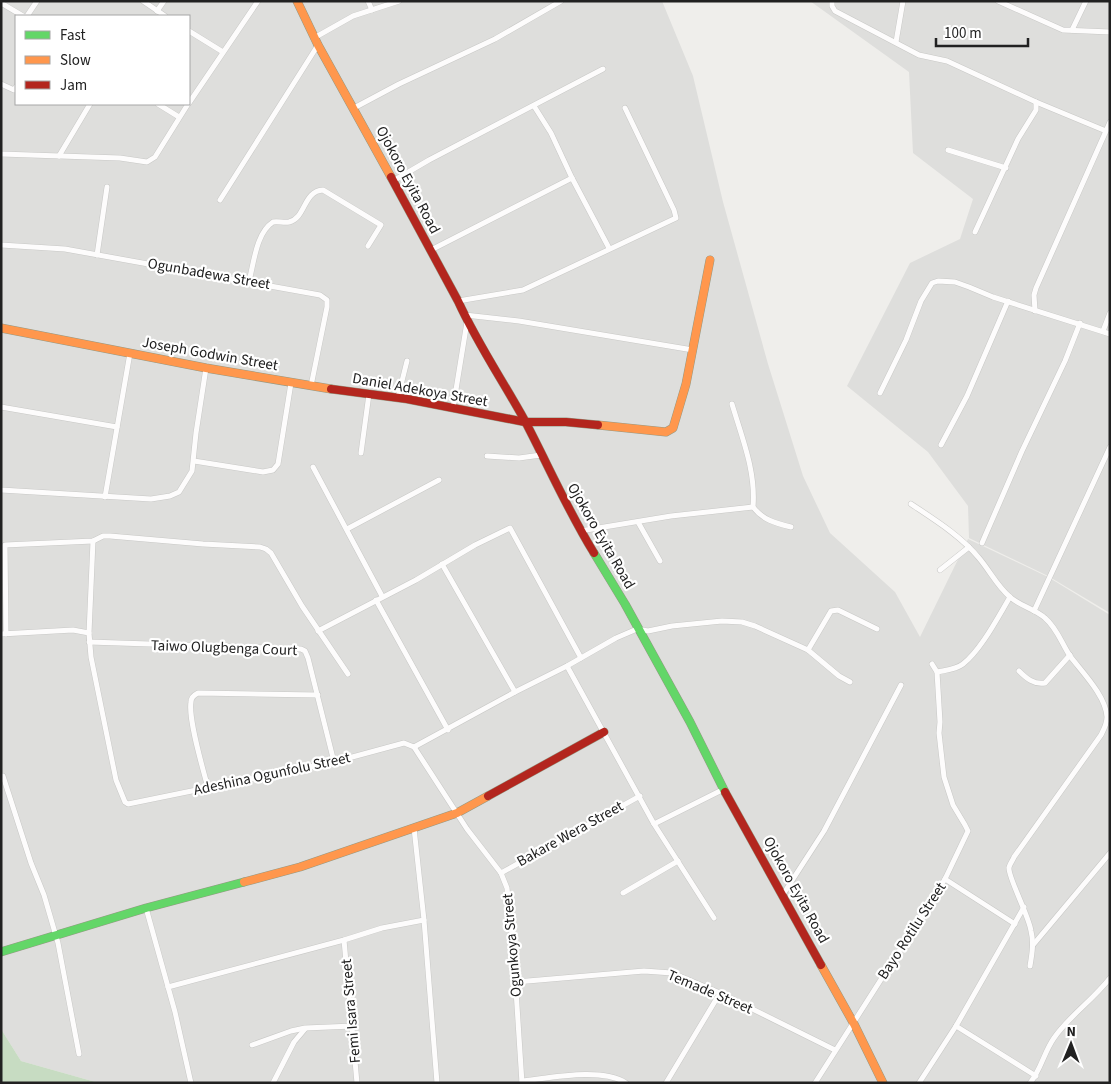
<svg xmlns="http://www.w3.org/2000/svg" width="1111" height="1084" viewBox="0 0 1111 1084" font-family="'Source Sans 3',sans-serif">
<rect width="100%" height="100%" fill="#efeeeb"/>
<g fill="#dededc" fill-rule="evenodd">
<path d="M1 1H662L693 76 723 202 768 364 803 476 830 533 895 592 920 637 968 539 1048 577 1110 615V1083H99L21 1061 1 1029ZM16 16H189V104H16Z"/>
<path d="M810 1H1110V613L1048 576 969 538 968 506 928 452 847 386 910 263 960 239 973 199 913 153 909 72Z"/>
</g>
<path fill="#c7dcc2" d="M1 1029 21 1061 99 1083H1Z"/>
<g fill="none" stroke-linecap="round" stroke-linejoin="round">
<g stroke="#c8c8c6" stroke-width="6">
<g id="street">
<path d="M143 1 165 16"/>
<path d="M368 1 372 10"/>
<path d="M832 1V6L835 11 919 55 947 61 1036 102 1106 131"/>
<path d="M998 1 1063 30 1110 32"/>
<path d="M1 3 23 16"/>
<path d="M157 11 164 1"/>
<path d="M27 16 37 1"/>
<path d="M1072 30 1086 1"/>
<path d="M189 31 223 52"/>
<path d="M314 38 353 16 399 1"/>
<path d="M896 42 903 1"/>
<path d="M1 84 14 90 16 87"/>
<path d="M189 103 258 1"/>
<path d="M158 104 179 117"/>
<path d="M534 106 551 133 572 178 609 248"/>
<path d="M354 108 399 84 495 39 561 1"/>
<path d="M948 150 1006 168"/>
<path d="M1 154 120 158 147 162 155 157 188 104"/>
<path d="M59 156 90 104"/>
<path d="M393 181 429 160 603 69"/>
<path d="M220 200 318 45"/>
<path d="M975 232 1018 139 1036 110V102"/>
<path d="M1 245 65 249 320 295 327 300V307L311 386"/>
<path d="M431 250 572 178"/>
<path d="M97 255 107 187"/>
<path d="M249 281C254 263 256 233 273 222 278 221 284 223 289 222 306 218 303 191 323 190L381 225 368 246"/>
<path d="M458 301 523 290 676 218 674 210 625 108"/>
<path d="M1035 311 1034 295 1036 288 1110 122"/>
<path d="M465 315 519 321 693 350"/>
<path d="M1103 331 1110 313"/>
<path d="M880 393 906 340 921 301 932 283 938 281 955 282 969 287 993 297 1110 334"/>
<path d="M398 397 407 361"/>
<path d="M732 404C742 438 756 471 753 507 763 520 775 523 791 527"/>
<path d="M1 407 117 427"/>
<path d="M453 408 467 322"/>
<path d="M941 445 967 396 1008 301"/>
<path d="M361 453 369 394"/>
<path d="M487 456 519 458 541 455"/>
<path d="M194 461 263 472 273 470 278 464 291 383"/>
<path d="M313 467 382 596"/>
<path d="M1 490 151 499 170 496 179 492 192 471 196 433 206 368"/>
<path d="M105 497 130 353"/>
<path d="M911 504C935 520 961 536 979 558 990 571 997 586 1010 597 1020 606 1035 609 1045 618 1057 628 1062 644 1070 656 1082 672 1106 696 1107 717 1107 724 1104 729 1101 735L1014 857C1013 860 1009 865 1009 868 1008 877 1029 916 1031 931 1034 943 1032 954 1030 966"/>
<path d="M638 522 660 561"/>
<path d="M347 529 439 480"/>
<path d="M580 531 671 516 753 507"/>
<path d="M93 541 89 633 91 657 116 780 125 802 128 804 334 762 404 743 414 747"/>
<path d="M982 543 1022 451 1065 361 1080 323"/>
<path d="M442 564 515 692"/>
<path d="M940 570 969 547"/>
<path d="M376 600 448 730"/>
<path d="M1034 611 1110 447"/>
<path d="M318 631 416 580 475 545 510 528 581 658"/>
<path d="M1 634 73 630 89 633"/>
<path d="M6 634 5 545 93 541 103 536H110L203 544 260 547 266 549 271 553 302 606 348 674"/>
<path d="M89 642 301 649 305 651 308 658 334 762"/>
<path d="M808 650 831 611 838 610 877 629"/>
<path d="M567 666 654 824 714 918"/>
<path d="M1019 671C1026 678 1034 685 1045 683L1070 655"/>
<path d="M937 672C945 670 955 670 963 664 981 650 998 617 1010 597"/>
<path d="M414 747 515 692 567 666 616 638 637 629 648 631 672 626 722 621 742 622 755 626 808 650 839 676 850 682"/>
<path d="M414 747 467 829 501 873 507 888 513 944 522 1083"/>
<path d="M3 776 31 863 44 895 58 943 79 1054"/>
<path d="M208 788C203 769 188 719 191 702 191 698 194 695 198 693L318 695"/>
<path d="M654 824 724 789"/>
<path d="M414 828 424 920 437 1083"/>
<path d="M501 873 640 796"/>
<path d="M945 879 1015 924"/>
<path d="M623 893 678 861"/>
<path d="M782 896 824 831 901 685"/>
<path d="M146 908 175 1012 191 1083"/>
<path d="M344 940 357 1083"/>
<path d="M1033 945 1110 853"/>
<path d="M516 982 644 971 672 973 720 993 835 1050"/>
<path d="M168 987 344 940 382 928 424 920"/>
<path d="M956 1026 1036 1076"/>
<path d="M252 1045 291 1031 305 1028 353 1026"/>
<path d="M522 1081C550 1078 602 1067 626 1083"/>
<path d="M273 1083 294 1042 305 1029"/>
<path d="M666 1083 720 993"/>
<path d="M815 1083 945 879 968 831 965 825 953 805 944 777 939 733 940 722 937 672 932 664"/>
<path d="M919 1083 956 1026 1024 907"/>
<path d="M1030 1083C1041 1070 1044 1052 1054 1038 1069 1016 1093 1000 1110 978"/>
</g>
</g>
<g stroke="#949983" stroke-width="9">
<g id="fast">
<path d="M594 553 625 604 690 722 725 792"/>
<path d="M1 952 146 908 244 882"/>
</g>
</g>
<g stroke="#949983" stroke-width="9">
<g id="slow">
<path d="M297 1 318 45 391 177"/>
<path d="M1 328 206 368 331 389"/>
<path d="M598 425 666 432 673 428 686 384 710 260"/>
<path d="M244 882 300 867 457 813 488 796"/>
<path d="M821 965 854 1024 883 1083"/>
</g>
</g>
<g stroke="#949983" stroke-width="9">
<g id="jam">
<path d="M391 177 458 301C477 343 503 381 525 421 548 465 568 511 594 553"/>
<path d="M331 389 407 399 525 422H566L598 425"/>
<path d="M725 792 821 965"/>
<path d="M488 796 604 732"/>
</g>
</g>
<use href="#street" stroke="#fdfcfc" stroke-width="5"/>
<use href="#fast" stroke="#63d668" stroke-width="8"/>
<use href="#slow" stroke="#ff974d" stroke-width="8"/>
<use href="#jam" stroke="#b3261e" stroke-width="8"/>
</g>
<g text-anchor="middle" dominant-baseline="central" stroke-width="4.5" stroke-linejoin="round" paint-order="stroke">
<g font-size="15" fill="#212121" stroke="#fff">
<text transform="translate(408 180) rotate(62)">Ojokoro Eyita Road</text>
<text transform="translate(209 274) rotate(10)">Ogunbadewa Street</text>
<text transform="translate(210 354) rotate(10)">Joseph Godwin Street</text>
<text transform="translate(420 390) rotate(10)">Daniel Adekoya Street</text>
<text transform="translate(601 536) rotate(60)">Ojokoro Eyita Road</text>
<text transform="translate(224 648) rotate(2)">Taiwo Olugbenga Court</text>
<text transform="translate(272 774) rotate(-12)">Adeshina Ogunfolu Street</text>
<text transform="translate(570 834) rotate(-29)">Bakare Wera Street</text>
<text transform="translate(796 890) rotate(61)">Ojokoro Eyita Road</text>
<text transform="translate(912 931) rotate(-57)">Bayo Rotilu Street</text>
<text transform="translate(512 945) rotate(-95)">Ogunkoya Street</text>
<text transform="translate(710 992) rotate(23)">Temade Street</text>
<text transform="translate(351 1011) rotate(-95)">Femi Isara Street</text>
</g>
</g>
<rect width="1111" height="1084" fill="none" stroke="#212121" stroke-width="5"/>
<rect x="15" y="15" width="175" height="90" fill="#ffffff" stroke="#a6a6a6"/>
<rect x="25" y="31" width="25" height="8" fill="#63d668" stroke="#a6a6a6"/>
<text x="60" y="40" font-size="15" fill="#212121">Fast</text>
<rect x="25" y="56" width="25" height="8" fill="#ff974d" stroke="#a6a6a6"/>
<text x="60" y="65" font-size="15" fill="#212121">Slow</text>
<rect x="25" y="81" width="25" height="8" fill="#b3261e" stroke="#a6a6a6"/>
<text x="60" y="90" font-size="15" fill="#212121">Jam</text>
<g transform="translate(1071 1044) rotate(1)" stroke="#ffffff" stroke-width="4" paint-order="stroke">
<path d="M0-4L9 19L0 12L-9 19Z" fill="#212121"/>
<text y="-8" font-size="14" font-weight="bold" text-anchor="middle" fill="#212121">N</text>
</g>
<path d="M936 38v8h92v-8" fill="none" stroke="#212121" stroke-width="2.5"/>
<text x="944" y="38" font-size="15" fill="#212121" stroke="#ffffff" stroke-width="4" paint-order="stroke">100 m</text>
</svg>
